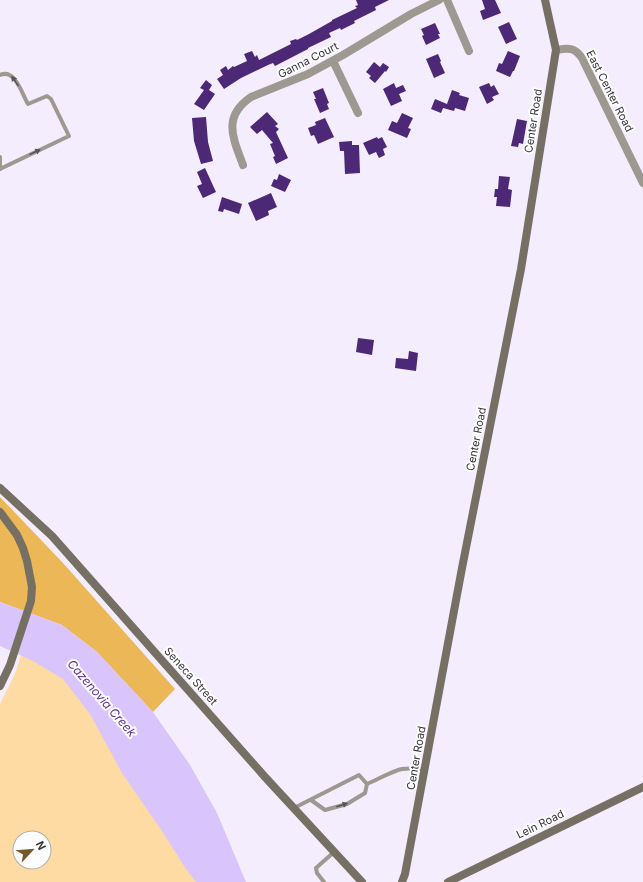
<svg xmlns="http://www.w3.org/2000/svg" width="643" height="882" viewBox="0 0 643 882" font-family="Inter,sans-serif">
<rect width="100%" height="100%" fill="#f3edfe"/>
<path fill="#fddba3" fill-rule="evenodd" d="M26 640 57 654 218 882H0V704L15 674ZM20 838H44V862H20Z"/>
<path fill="#ecb757" d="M0 497 63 563 175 689 153 712 97 652 62 625 0 602Z"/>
<path fill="#d9c5fb" d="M0 602 62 625 97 652 153 712 190 765 217 813 246 882H196L186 869 162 831 122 773 90 714 63 679 33 661 0 646Z"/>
<g fill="#4c2876">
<path d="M356 0H389L375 7 376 10 354 21 355 23 341 30 340 28 329 33 331 37 308 48V49L275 66 273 63 268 65 241 78 224 89 217 79 223 75 220 70 226 66 228 70 233 66 234 67 247 61 244 54 252 51 255 57 257 55 259 60 291 44 290 41 296 39 297 40 309 34 332 21V20L357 8 355 6 358 5Z"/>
<path d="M482 0H495L501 13 483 20 480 11 485 9Z"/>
<path d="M509 22 517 39 506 44 498 27Z"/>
<path d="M435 23 440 34H438L440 38 426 45 422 36 424 35 421 29Z"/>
<path d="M508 51 520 56 514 71H513L510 77 496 71 499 63 502 64Z"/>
<path d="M438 54 441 61 440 62 445 73 434 78 426 59Z"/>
<path d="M374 62 380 67 383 63 389 67 386 72 385 71 375 83 369 78 371 76 366 72Z"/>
<path d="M206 80 212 85 209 90 215 94 204 110 194 104 204 90 200 88Z"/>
<path d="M394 83 396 88 403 85 406 91 399 94 402 101 391 106 383 89Z"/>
<path d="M489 83 491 87 494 85 499 94 492 97 494 100 487 104 479 87Z"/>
<path d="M323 88 329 103 327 104 329 109 320 113 314 99H316L313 92Z"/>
<path d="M452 90 460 93 459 95 469 98 465 111 455 108 454 111 443 108 441 113 431 109 435 99 447 104Z"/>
<path d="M267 112 278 124 275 126 279 129 276 132 288 158 276 164 273 157 275 156 270 144 273 143 262 130 257 134 250 127Z"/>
<path d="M402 113 413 118 408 128 411 129 407 138 388 130 392 121 397 123Z"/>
<path d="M206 117 208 142 213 161 201 164 194 141 192 118Z"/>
<path d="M325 118 334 137 318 144 314 135 311 136 308 128 316 125 315 122Z"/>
<path d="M517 119 527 121 523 144 519 143 518 147 511 146Z"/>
<path d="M377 137 378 139 382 137 387 147 383 149 385 155 379 158 376 152 369 155 363 143Z"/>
<path d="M352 141V145H359L360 173 345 174 344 151H340L339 142Z"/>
<path d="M205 168 216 192 203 198 197 186 202 184 197 172Z"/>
<path d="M279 174 291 180 285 192 271 186 274 179 277 180Z"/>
<path d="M499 176 510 177 508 189 512 190 510 207 496 206 497 197H494L495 189H498Z"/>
<path d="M271 193 277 207 268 211 269 215 256 221 248 203Z"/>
<path d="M222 197 242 204 239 214 224 209 223 212 218 211Z"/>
<path d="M358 338 374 340 372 355 356 352Z"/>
<path d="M409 351 418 353 416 371 395 368 396 358 408 359Z"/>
</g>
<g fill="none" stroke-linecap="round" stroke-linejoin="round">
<g stroke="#9e9990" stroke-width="4">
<path d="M0 75C15 68 22 94 28 104L47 96 51 99 69 136 0 169"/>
<path d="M0 157V169"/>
<path d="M367 784C377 780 392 771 402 769 409 768 417 769 425 769"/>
<path d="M294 808 359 775 367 784 365 793 347 804 325 810 311 800"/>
<path d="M324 882 317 873 316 868 334 852"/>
</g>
<g stroke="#9e9990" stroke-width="8">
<path d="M447 0 469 51"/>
<path d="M556 50C569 48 574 47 582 58L643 183"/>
<path d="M333 61 358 113"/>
<path d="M243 165C233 138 222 117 251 97L308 74 343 55 411 14 439 0"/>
</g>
<g stroke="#766f63" stroke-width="8">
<path d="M0 488 52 536 265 777 362 882"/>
<path d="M0 512 17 535 23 548 27 561 32 587 31 601 10 665 0 686"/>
<path d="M402 882 405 874 462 568 521 269 556 50 545 0"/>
<path d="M448 882 643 787"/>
</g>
</g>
<defs><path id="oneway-solid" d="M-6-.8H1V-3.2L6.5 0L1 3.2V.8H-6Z"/></defs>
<g fill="#575357">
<use href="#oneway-solid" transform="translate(15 81) rotate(-124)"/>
<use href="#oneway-solid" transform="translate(35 152) rotate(-26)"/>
<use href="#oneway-solid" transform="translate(342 805) rotate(-18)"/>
</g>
<g text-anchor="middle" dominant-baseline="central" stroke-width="4" stroke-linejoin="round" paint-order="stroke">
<g font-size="11" fill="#38353e" stroke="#fdfdfd">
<text transform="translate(308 60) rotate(-27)">Ganna Court</text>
<text transform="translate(610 91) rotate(63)">East Center Road</text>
<text transform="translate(533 121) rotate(-81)">Center Road</text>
<text transform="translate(476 439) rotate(-79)">Center Road</text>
<text transform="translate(191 676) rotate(48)">Seneca Street</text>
<text transform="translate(416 758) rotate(-80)">Center Road</text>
<text transform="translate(540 824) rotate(-26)">Lein Road</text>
</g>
<g font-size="12" font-style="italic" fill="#623297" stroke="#fdfdfd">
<text transform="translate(102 698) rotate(49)">Cazenovia Creek</text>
</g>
</g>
<g transform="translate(32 850) rotate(64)"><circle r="19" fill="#fdfdfd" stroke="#aeadb1"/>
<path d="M0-3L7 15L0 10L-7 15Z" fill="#745a2b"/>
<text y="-6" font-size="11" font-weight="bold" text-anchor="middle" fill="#38353e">N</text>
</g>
</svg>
